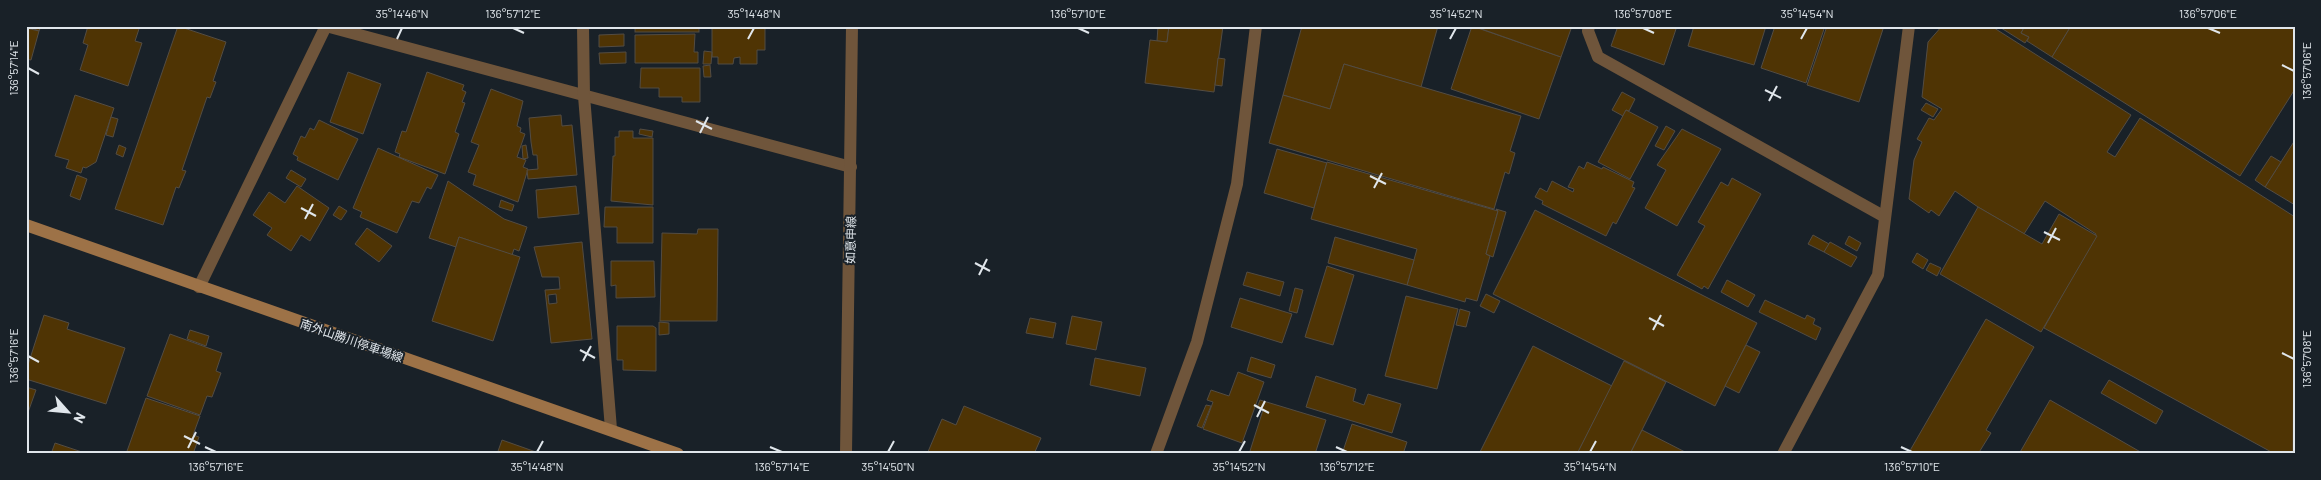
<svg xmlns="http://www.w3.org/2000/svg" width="2321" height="480" viewBox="0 0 2321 480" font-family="Barlow,'Noto Sans JP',sans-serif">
<rect width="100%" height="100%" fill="#192128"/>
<g fill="#4f3404" stroke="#534c43" fill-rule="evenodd">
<path d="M26 26H41L39 31Z"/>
<path d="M88 26H140L135 41 142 43 128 86 80 70 88 45 83 43Z"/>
<path d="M178 26 226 42 213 81 216 82 210 98 207 97 182 170 186 171 179 188 176 187 163 225 115 209Z"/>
<rect x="635" y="26" width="64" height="6"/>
<path d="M712 26H765V50H757V64H740V57L734 58 733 64H718V57H712Z"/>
<path d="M1158 26H1169L1167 42 1157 41Z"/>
<path d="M1169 26H1223L1214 92 1145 83 1150 40 1167 42Z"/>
<path d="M1302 26H1438L1421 87 1344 64 1330 109 1283 95Z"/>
<path d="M1472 26 1561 57 1539 119 1451 89Z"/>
<path d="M1473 26H1572L1561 57Z"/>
<path d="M1618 26H1677L1664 65 1611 46Z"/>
<path d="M1694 26H1766L1754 65 1688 46Z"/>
<path d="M1775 26H1825L1806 83 1761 68Z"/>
<path d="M1827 26H1884L1859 102 1807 85Z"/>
<path d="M1942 26H1991L2131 115 2107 152 2115 157 2140 118 2295 217 2293 454H2275L2044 328 2096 234 2045 201 2024 234 1978 207 1955 191 1939 216 1931 210 1929 213 1909 199 1914 160 1922 142 1917 139 1929 118 1934 120 1942 109 1922 97 1928 42Z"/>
<path d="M1998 26H2025L2021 33 2029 37 2025 43Z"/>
<path d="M2025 26H2071L2052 57 2027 41 2029 37 2021 33Z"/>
<path d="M2071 26H2295V89L2240 176 2052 57Z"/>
<path d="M26 28 39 31 31 60 26 59Z"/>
<path d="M624 34V46L599 47V35Z"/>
<path d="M695 34 694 52H698V63H635V35Z"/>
<path d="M704 51 712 52 711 64H703Z"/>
<path d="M626 52V63L600 64 599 53Z"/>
<path d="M1218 58 1225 59 1222 86 1215 85Z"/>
<path d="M1344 64 1521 116 1510 151 1515 153 1509 174 1505 172 1494 209 1269 143 1283 95 1330 109Z"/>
<path d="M710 65 711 77H704L703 66Z"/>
<path d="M641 68H700V102H682V97H659V88H640Z"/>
<path d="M348 72 381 84 363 134 330 122Z"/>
<path d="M427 72 464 85 462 90 466 92 462 102 465 103 455 132 459 134 445 174 399 157 400 154 395 152 402 131 406 132Z"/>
<path d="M491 89 523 101 517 126 521 128 520 132 525 134 517 157 526 160 523 167 528 169 518 202 473 185 476 175 468 172 479 145 471 142Z"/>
<path d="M1622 92 1635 99 1629 111 1626 110 1623 116 1612 110Z"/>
<path d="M75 95 114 108 96 162 86 168 83 167 81 173 66 168 69 160 55 156Z"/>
<path d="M1926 103 1938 109 1933 117 1921 110Z"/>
<path d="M1626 110 1658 127 1630 179 1598 162Z"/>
<path d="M561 115 562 126 572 125 577 175 528 179 527 170 538 169 537 155H533L531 142 529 118Z"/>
<path d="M111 117 118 119 113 137 106 135Z"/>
<path d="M319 120 358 139 338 180 297 160 298 157 293 154 301 136 305 138 310 128 314 130Z"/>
<path d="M1666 126 1675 131 1664 150 1655 146Z"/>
<path d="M640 129 653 131 652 137 639 134Z"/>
<path d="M1682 129 1721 149 1677 226 1645 208 1666 170 1657 165Z"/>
<path d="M619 131H633V138H653V205L611 201 613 156H615V137H619Z"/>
<path d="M2295 140V205L2265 187Z"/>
<path d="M119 145 126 148 123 157 116 154Z"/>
<path d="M526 145 528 158 523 159 522 146Z"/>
<path d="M378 148 438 175 431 189 427 187 419 203 412 201 397 233 360 217 362 212 353 208Z"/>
<path d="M1277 149 1327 163 1314 208 1264 193Z"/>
<path d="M2271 156 2281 162 2265 187 2255 180Z"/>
<path d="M1327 162 1498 211 1486 254 1490 256 1477 301 1466 298 1465 302 1407 285 1417 249 1311 219Z"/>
<path d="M1587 162 1602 169 1603 167 1634 182 1632 187 1635 188 1616 224 1613 222 1606 236 1542 204 1543 201 1535 197 1540 188 1547 192 1552 181 1573 192 1574 189 1568 187 1579 166 1584 169Z"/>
<path d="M291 170 306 179 301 187 286 178Z"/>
<path d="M77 175 87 179 80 200 70 196Z"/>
<path d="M1732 178 1761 194 1708 289 1704 286 1702 289 1677 275 1705 226 1698 222 1721 182 1728 186Z"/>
<path d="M448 181 504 219 527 227 519 251 514 249 512 255 459 237 456 247 429 238Z"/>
<path d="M297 186 329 208 310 241 301 235 291 251 267 235 272 228 253 215 269 192 285 203Z"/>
<path d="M576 186 579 214 538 218 536 190Z"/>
<path d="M501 200 514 205 512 211 499 207Z"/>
<path d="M339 206 347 211 341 220 333 215Z"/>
<path d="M605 207H653V243H617V227H604Z"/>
<path d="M1978 207 2042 244 2059 214 2097 236 2041 332 1940 274Z"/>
<path d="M1496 209 1506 212 1493 257 1486 254 1498 211Z"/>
<path d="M1535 210 1757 323 1715 406 1493 294Z"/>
<path d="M367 228 392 246 379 262 355 244Z"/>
<path d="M698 229H718L717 321H660L662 233 697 234Z"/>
<path d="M1813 235 1829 244 1824 252 1808 244Z"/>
<path d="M1849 236 1861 243 1857 251 1845 244Z"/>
<path d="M459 237 520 257 493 341 432 321Z"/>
<path d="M1335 237 1414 260 1407 285 1328 263Z"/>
<path d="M582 242 592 339 551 343 545 290 560 289 559 277H542L534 247ZM556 294 557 303 549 304 548 295Z"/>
<path d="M1830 242 1857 257 1851 267 1824 252Z"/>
<path d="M1917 253 1928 260 1923 269 1912 262Z"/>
<path d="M611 261H654L655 297 616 298V285L611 286Z"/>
<path d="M1930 263 1941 268 1937 276 1926 270Z"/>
<path d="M1327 266 1354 275 1333 345 1305 337Z"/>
<path d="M1247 272 1284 282 1280 296 1243 285Z"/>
<path d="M1727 280 1755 295 1748 307 1721 292Z"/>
<path d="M1295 288 1303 290 1297 313 1289 311Z"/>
<path d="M1486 294 1500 301 1494 313 1480 306Z"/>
<path d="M1406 296 1458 309 1437 389 1385 376Z"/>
<path d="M1240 298 1292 314 1282 343 1231 327Z"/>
<path d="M1765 300 1805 319 1807 315 1815 319 1813 324 1821 328 1816 340 1759 312Z"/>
<path d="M1460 309 1470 312 1466 327 1456 325Z"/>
<path d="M44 315 69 323 67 329 125 348 106 404 26 379V371Z"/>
<path d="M1072 316 1102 322 1096 350 1066 344Z"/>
<path d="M1030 318 1056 323 1053 338 1026 333Z"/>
<path d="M1986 319 2034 347 1986 430 1991 433 1978 454H1908Z"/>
<path d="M659 322 669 323V334L659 335Z"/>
<path d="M617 326H653L656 328V371L623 370V360H617Z"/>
<path d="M190 330 209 336 206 346 187 339Z"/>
<path d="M170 334 222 353 216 371 221 373 212 397 207 396 200 415 147 396Z"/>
<path d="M1746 345 1760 352 1739 393 1725 386Z"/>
<path d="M1533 346 1612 386 1577 454H1479Z"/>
<path d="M1251 357 1275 365 1271 378 1247 371Z"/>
<path d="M1095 358 1146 368 1140 396 1090 385Z"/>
<path d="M1624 361 1666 382 1630 454H1577Z"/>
<path d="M1238 372 1264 382 1242 443 1203 429 1213 402 1207 400 1211 390 1229 396Z"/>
<path d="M1316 376 1356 389 1353 401 1364 405 1368 394 1401 404 1392 433 1306 407Z"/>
<path d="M2109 380 2163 411 2156 424 2101 393Z"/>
<path d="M26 387 36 390 26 418Z"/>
<path d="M146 398 200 416 193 435 199 437 193 454H126Z"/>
<path d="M1260 400 1326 420 1315 454H1260L1250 451 1263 410 1257 408Z"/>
<path d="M2050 400 2144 454H2019Z"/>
<path d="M1206 405 1211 406 1202 428 1197 426Z"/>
<path d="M964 406 1041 438 1034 454H927L942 419 956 425Z"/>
<path d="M1352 424 1407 442 1403 454H1353L1343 451Z"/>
<path d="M1642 430 1689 454H1630Z"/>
<path d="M502 440 536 452V454H497Z"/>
<path d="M55 443 88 454H51Z"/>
</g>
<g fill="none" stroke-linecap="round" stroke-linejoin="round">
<g stroke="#6f553b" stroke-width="12">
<path d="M326 26 851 167"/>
<path d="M583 26 584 96 611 429"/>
<path d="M1589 26 1588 31 1598 57 1885 217"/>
<path d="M199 287 326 26"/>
<path d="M1156 454 1197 342 1237 184 1256 26"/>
<path d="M1783 454 1878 275 1909 26"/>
</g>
<path stroke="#6f553b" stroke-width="12" d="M846 454 852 26"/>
<path stroke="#9d7247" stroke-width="12" d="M26 225 678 454"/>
</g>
<path fill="none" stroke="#e0e6eb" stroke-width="2" d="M513 28 524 33M1078 28 1089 33M1643 28 1654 33M2208 28 2220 33M397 39 402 28M748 39 754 28M1450 39 1456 28M1801 39 1807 28M2282 65 2294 71M28 68 39 74M1765 90 1781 98M1769 101 1777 86M696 121 712 129M700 133 708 117M1370 176 1386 184M1374 188 1382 173M301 208 316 216M305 219 313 204M2044 232 2060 240M2048 243 2056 228M975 263 990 271M979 275 987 259M1649 318 1664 326M1653 330 1661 315M580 350 595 358M2282 353 2294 359M28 356 39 362M583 361 591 346M1254 405 1269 413M1257 417 1265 401M184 436 200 444M205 447 216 452M770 447 782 452M1336 447 1347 452M1901 447 1912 452M188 448 196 432M537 452 543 441M888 452 894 441M1239 452 1245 441M1590 452 1596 441"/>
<g text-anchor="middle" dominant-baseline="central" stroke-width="4" stroke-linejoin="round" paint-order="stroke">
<g font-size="12" fill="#e0e6eb" stroke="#192128">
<text transform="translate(850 240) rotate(-89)">如意申線</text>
<text transform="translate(352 340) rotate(19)">南外山勝川停車場線</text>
</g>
</g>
<rect width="2321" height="480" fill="none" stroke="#192128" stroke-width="55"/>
<g transform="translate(68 412) rotate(117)" stroke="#192128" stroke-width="4" paint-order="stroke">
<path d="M0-4L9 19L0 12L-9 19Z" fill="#e0e6eb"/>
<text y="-8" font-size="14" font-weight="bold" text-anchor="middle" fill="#e0e6eb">N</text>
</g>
<rect x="28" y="28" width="2266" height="424" fill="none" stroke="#e0e6eb" stroke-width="2"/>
<g font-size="12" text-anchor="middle" fill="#e0e6eb">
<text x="402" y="18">35°14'46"N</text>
<text x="513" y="18">136°57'12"E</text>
<text x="754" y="18">35°14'48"N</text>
<text x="1078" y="18">136°57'10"E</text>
<text x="1456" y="18">35°14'52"N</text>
<text x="1643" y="18">136°57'08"E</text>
<text x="1807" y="18">35°14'54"N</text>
<text x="2208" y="18">136°57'06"E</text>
<text transform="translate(14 68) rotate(-90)" y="4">136°57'14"E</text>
<text transform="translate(2307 71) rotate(-90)" y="4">136°57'06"E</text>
<text transform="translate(14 356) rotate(-90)" y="4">136°57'16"E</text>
<text transform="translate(2307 359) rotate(-90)" y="4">136°57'08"E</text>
<text x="216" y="471">136°57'16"E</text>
<text x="537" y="471">35°14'48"N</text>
<text x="782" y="471">136°57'14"E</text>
<text x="888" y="471">35°14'50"N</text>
<text x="1239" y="471">35°14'52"N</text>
<text x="1347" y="471">136°57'12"E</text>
<text x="1590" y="471">35°14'54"N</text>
<text x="1912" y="471">136°57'10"E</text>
</g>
</svg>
